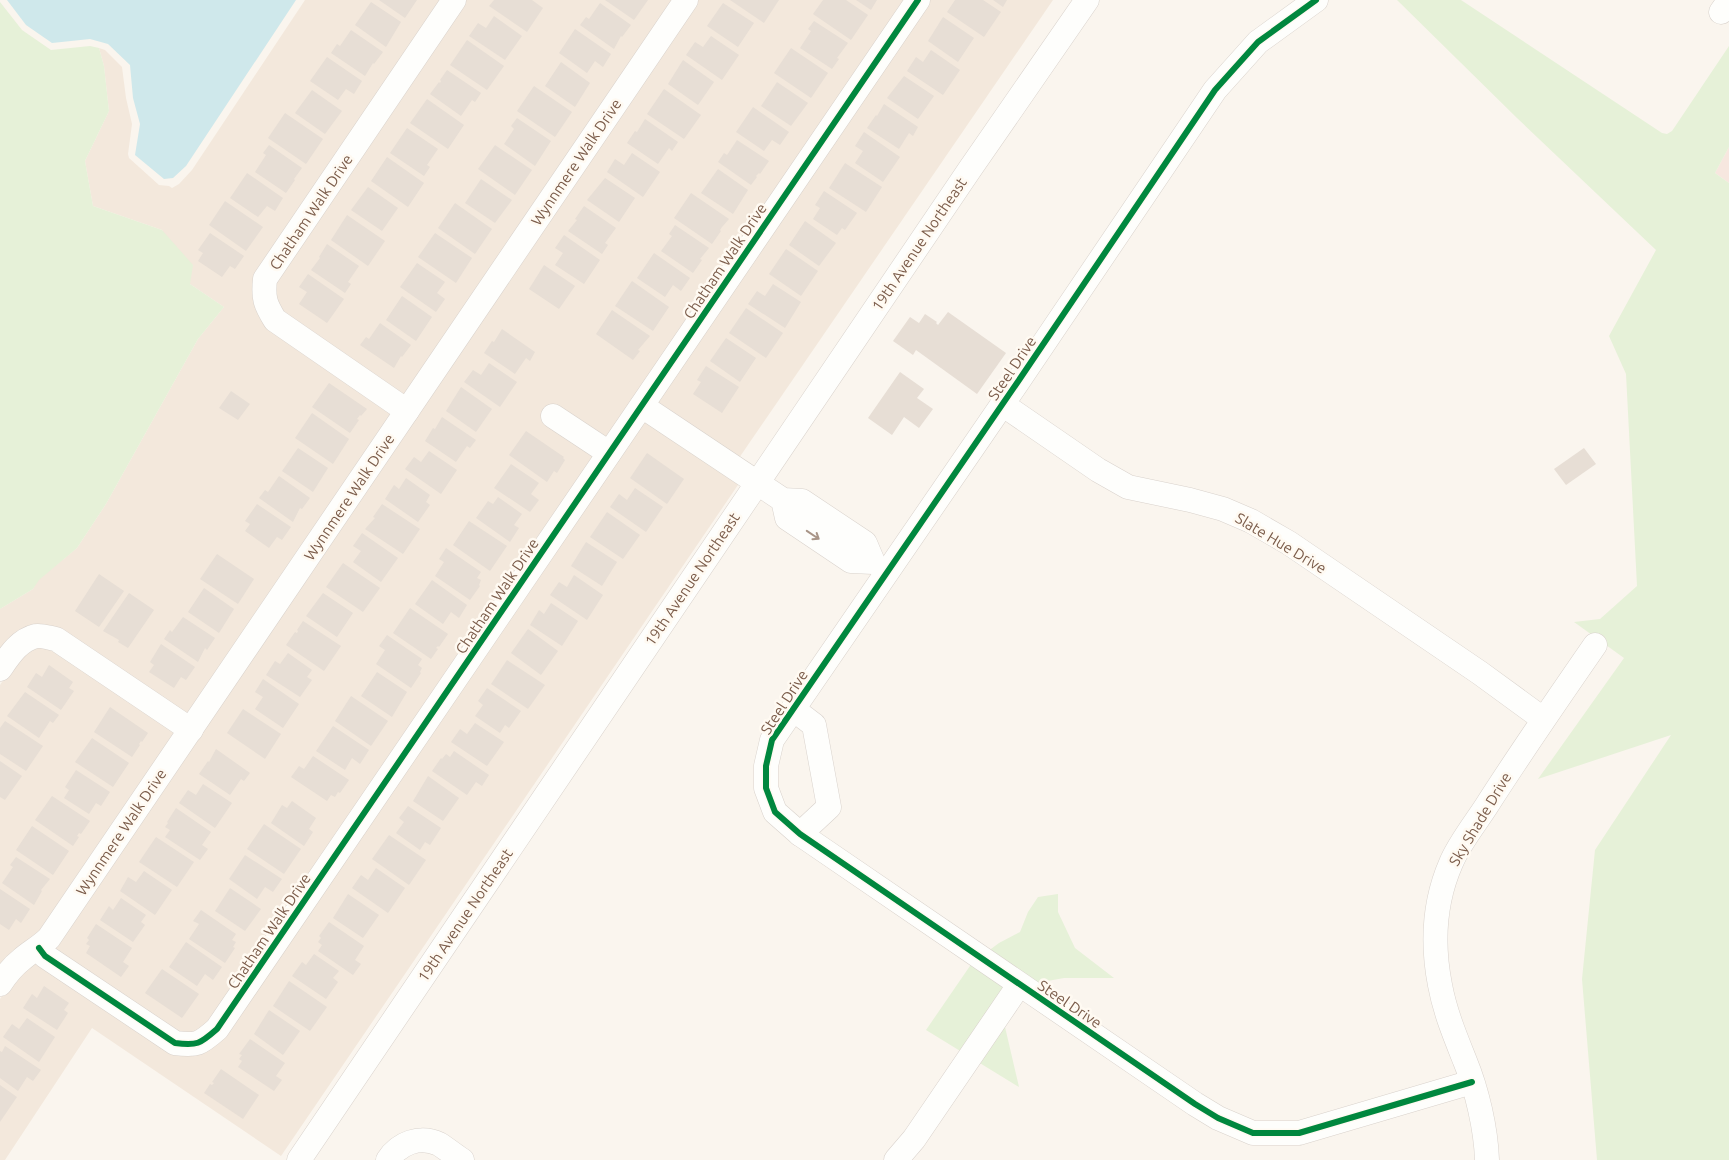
<svg xmlns="http://www.w3.org/2000/svg" width="1729" height="1160" viewBox="0 0 1729 1160" font-family="Ubuntu,sans-serif">
<rect width="100%" height="100%" fill="#faf5ee"/>
<g fill="#f3e8dc">
<path d="M305 0H444L255 292 395 413 188 718 60 633 0 653V609L33 589 38 580 77 548 106 504 198 339 224 307 190 284 162 230 93 206 85 161 109 111 104 66 99 48 105 50 122 67 126 98 132 124 128 154 129 158 159 185 169 186 172 188 179 184 192 170Z"/>
<path d="M465 0H675L404 399 281 315 274 303 273 283Z"/>
<path d="M697 0H907L211 1023 199 1033 177 1035 51 950Z"/>
<path d="M928 0H1053L739 458 654 404Z"/>
<path d="M645 418 740 482 281 1156 92 1028 5 1160H0V999L16 977 38 959 191 1054Z"/>
<path d="M39 645 53 647 179 732 42 933 0 968V685L17 660Z"/>
</g>
<path fill="#f7e7df" d="M1729 147V183L1715 173Z"/>
<g fill="#e6f1d8">
<path d="M1397 0H1461L1662 133 1667 134 1672 131 1729 46V147L1715 173 1729 183V1160H1597L1582 979 1595 850 1671 735 1538 779 1624 658 1574 622 1600 619 1637 586 1626 374 1609 336 1656 250 1517 118Z"/>
<path d="M0 2 22 30 51 50 90 46 99 48 104 66 109 111 85 161 93 206 162 230 193 265 190 284 224 307 198 339 106 504 77 548 39 580 33 589 0 609Z"/>
<path d="M1058 894V912L1075 948 1114 978H1064L1020 986 1002 1014 1019 1087 926 1030 972 963 999 943 1020 932 1028 912 1038 897Z"/>
</g>
<path fill="#cfe8eb" d="M7 0H296L186 166 173 178 164 179 135 155 140 124 133 98 130 65 108 44 90 39 52 43 26 25Z"/>
<g fill="#e7ded5">
<path d="M379 0H417L405 18Z"/>
<path d="M494 0H532L543 8 527 32 489 6Z"/>
<path d="M605 0H648L634 20Z"/>
<path d="M730 0H779L764 23Z"/>
<path d="M823 0H846L868 15 851 40 813 14Z"/>
<path d="M856 0H877L871 10Z"/>
<path d="M955 0H983L1001 12 984 37 947 12Z"/>
<path d="M993 0H1007L1003 7Z"/>
<path d="M371 2 401 22 386 47 355 25Z"/>
<path d="M600 3 631 25 622 37 621 36 614 49 580 25 586 17 589 19Z"/>
<path d="M723 3 754 23 738 47 707 26Z"/>
<path d="M494 16 522 36 505 60 469 36 478 23 486 28Z"/>
<path d="M943 17 974 38 958 62 928 41Z"/>
<path d="M814 21 848 43 837 58 839 59 832 69 800 48 811 31 808 29Z"/>
<path d="M575 29 611 54 603 67 595 61 587 73 559 53Z"/>
<path d="M351 30 383 52 374 64 373 63 365 76 331 53 337 44 340 46Z"/>
<path d="M711 36 739 55 722 80 686 55 695 42 703 47Z"/>
<path d="M467 40 504 66 487 90 450 65Z"/>
<path d="M791 48 828 73 811 98 774 73Z"/>
<path d="M931 50 960 70 943 95 907 71 916 57 923 62Z"/>
<path d="M327 57 362 81 354 94 346 89 338 100 310 81Z"/>
<path d="M683 60 714 82 698 105 668 84Z"/>
<path d="M561 62 590 83 575 107 545 86Z"/>
<path d="M447 70 481 93 475 102 472 100 461 116 430 94 439 82 440 83 441 81 440 80Z"/>
<path d="M904 76 934 96 918 119 887 98Z"/>
<path d="M777 82 808 103 791 126 761 106Z"/>
<path d="M534 86 572 112 555 137 517 111Z"/>
<path d="M664 89 701 115 684 139 647 114Z"/>
<path d="M312 90 342 111 325 134 295 113Z"/>
<path d="M427 99 464 125 448 149 410 123Z"/>
<path d="M884 104 918 127 913 136 909 133 899 149 867 128 876 115 877 116Z"/>
<path d="M753 107 789 132 780 145 772 140 764 151 736 132Z"/>
<path d="M285 113 323 139 306 164 268 138Z"/>
<path d="M517 118 551 141 535 166 504 144 514 129 511 126Z"/>
<path d="M645 119 678 142 672 151 669 148 658 164 627 143 635 131 637 132Z"/>
<path d="M407 128 438 149 427 165 430 167 424 176 390 153Z"/>
<path d="M864 132 900 157 883 182 855 163 863 151 855 146Z"/>
<path d="M737 140 769 161 760 174 759 173 756 176 757 177 751 185 718 162 724 153 727 155Z"/>
<path d="M269 145 302 168 294 179 295 180 286 193 255 172 266 155 263 153Z"/>
<path d="M495 145 532 170 515 195 478 169Z"/>
<path d="M632 153 660 172 643 197 607 172 615 159 624 165Z"/>
<path d="M387 157 424 183 408 207 371 181Z"/>
<path d="M845 163 882 187 866 212 829 188Z"/>
<path d="M718 169 748 190 733 214 701 193Z"/>
<path d="M247 173 283 198 275 211 267 206 258 217 230 198Z"/>
<path d="M605 178 635 198 619 222 587 200Z"/>
<path d="M481 179 512 200 495 223 465 203Z"/>
<path d="M368 187 398 208 382 231 351 210Z"/>
<path d="M824 191 857 213 845 230 842 228 837 235 813 219 820 208 815 205Z"/>
<path d="M691 193 729 219 722 227 720 230 721 231 712 244 674 218Z"/>
<path d="M225 201 263 227 246 251 209 225Z"/>
<path d="M455 203 492 229 475 254 438 228Z"/>
<path d="M584 206 616 228 605 243 608 245 602 254 568 231 577 220 575 219Z"/>
<path d="M347 215 385 241 368 266 331 240Z"/>
<path d="M805 221 836 243 819 266 789 245Z"/>
<path d="M675 225 709 248 700 259 702 260 693 273 661 251 672 236 669 234Z"/>
<path d="M210 233 244 256 235 269 230 266 222 277 198 261 203 253 198 250Z"/>
<path d="M435 233 472 258 456 283 418 257Z"/>
<path d="M564 235 600 260 584 284 555 265 563 253 555 248Z"/>
<path d="M327 244 359 266 348 282 351 284 345 293 311 270 320 258 319 257Z"/>
<path d="M786 249 818 271 801 296 769 274Z"/>
<path d="M654 253 690 278 681 291 673 285 665 297 637 278Z"/>
<path d="M417 263 445 282 437 293 445 299 436 312 400 287Z"/>
<path d="M544 265 575 286 559 309 529 289Z"/>
<path d="M308 274 344 299 327 323 299 304 307 292 299 287Z"/>
<path d="M632 281 669 307 653 331 615 306Z"/>
<path d="M773 284 801 302 785 328 748 304 757 291 765 296Z"/>
<path d="M402 296 432 317 416 341 386 320Z"/>
<path d="M746 308 783 333 766 358 729 333Z"/>
<path d="M612 310 650 336 638 350 640 351 633 360 596 334Z"/>
<path d="M948 312 1006 353 977 394 916 350 913 355 893 341 910 317 919 323 925 314 937 322 936 323 938 325Z"/>
<path d="M380 323 411 345 402 357 401 356 394 368 360 345 366 337 369 339Z"/>
<path d="M502 329 535 352 530 361 526 358 515 374 484 353 492 341 494 342Z"/>
<path d="M726 338 756 358 740 382 710 361Z"/>
<path d="M489 363 517 382 500 407 464 382 473 370 481 375Z"/>
<path d="M706 366 739 387 722 413 693 394 701 382 697 380Z"/>
<path d="M900 372 924 389 917 398 933 409 919 428 904 417 892 435 868 418Z"/>
<path d="M329 383 367 409 361 416 360 415 357 419 359 420 350 433 312 407Z"/>
<path d="M461 387 492 409 476 432 446 411Z"/>
<path d="M231 391 250 404 238 420 219 408Z"/>
<path d="M312 413 349 439 333 464 295 438Z"/>
<path d="M442 417 476 440 470 448 467 446 456 462 425 441 433 428 435 429Z"/>
<path d="M526 431 564 457 563 458 565 460 557 473 554 471 547 482 509 455Z"/>
<path d="M298 448 328 468 313 492 282 471Z"/>
<path d="M1584 448 1596 464 1566 485 1554 469Z"/>
<path d="M429 451 457 470 441 494 405 469 414 457 421 462Z"/>
<path d="M647 453 684 479 667 504 630 478Z"/>
<path d="M511 464 539 483 531 494 539 500 530 512 494 488Z"/>
<path d="M279 476 310 498 302 509 300 508 293 522 259 498 265 490 268 492Z"/>
<path d="M406 478 430 495 426 502 430 505 418 522 385 499 394 485 399 489Z"/>
<path d="M635 488 663 507 646 532 610 507 619 494 627 500Z"/>
<path d="M498 497 522 514 514 525 519 528 510 542 476 518 488 501 493 504Z"/>
<path d="M257 504 291 527 282 540 277 537 269 548 245 531 250 524 245 521Z"/>
<path d="M382 504 420 529 403 554 365 529 375 518 373 517Z"/>
<path d="M607 512 640 535 623 559 590 537Z"/>
<path d="M469 521 507 546 490 571 453 545Z"/>
<path d="M362 533 398 558 381 582 353 562 361 551 353 546Z"/>
<path d="M586 542 617 562 602 586 571 566Z"/>
<path d="M446 548 481 572 477 578 481 580 479 585 480 586 470 600 435 576 444 562 439 559Z"/>
<path d="M217 554 254 579 238 604 200 579Z"/>
<path d="M343 563 380 588 363 612 326 587Z"/>
<path d="M99 574 124 591 99 627 75 611Z"/>
<path d="M574 575 603 595 587 620 550 595 559 582 567 587Z"/>
<path d="M432 580 467 605 459 618 451 612 443 624 415 604Z"/>
<path d="M204 588 234 609 219 633 188 612Z"/>
<path d="M129 593 154 610 128 648 118 642 119 640 103 631Z"/>
<path d="M323 593 353 613 337 637 306 616Z"/>
<path d="M551 603 578 621 562 646 530 625 539 610 544 614Z"/>
<path d="M410 608 448 634 439 647 438 646 436 648 438 649 431 659 393 633Z"/>
<path d="M183 617 215 638 207 650 205 648 198 662 164 639 170 630 172 632Z"/>
<path d="M303 621 341 646 324 671 286 645 295 632 297 633 298 631 297 630Z"/>
<path d="M528 629 558 651 541 675 511 653Z"/>
<path d="M387 635 422 659 418 665 422 668 420 672 421 673 411 688 376 664 385 650 379 646Z"/>
<path d="M161 644 195 667 186 680 181 677 174 688 149 672 154 665 150 662Z"/>
<path d="M288 653 312 670 307 677 312 680 300 697 266 675 275 661 280 664Z"/>
<path d="M507 660 545 685 528 709 491 684Z"/>
<path d="M49 665 73 682 69 688 74 691 61 710 27 687 36 673 42 677Z"/>
<path d="M377 672 407 692 392 717 361 696Z"/>
<path d="M263 679 299 704 283 728 255 709 263 697 255 692Z"/>
<path d="M487 688 521 711 509 728 505 725 500 733 475 716 483 705 478 701Z"/>
<path d="M25 692 59 715 53 723 50 721 39 738 7 716Z"/>
<path d="M351 696 388 721 371 746 335 721Z"/>
<path d="M110 707 148 733 142 742 141 741 139 744 140 745 132 757 94 732Z"/>
<path d="M243 709 281 734 265 759 227 733Z"/>
<path d="M5 721 43 746 26 771 0 754V728Z"/>
<path d="M475 723 504 742 487 766 451 742 460 729 467 734Z"/>
<path d="M333 726 369 750 360 764 352 758 345 770 316 751Z"/>
<path d="M92 738 129 763 113 787 75 762Z"/>
<path d="M216 749 250 773 244 781 241 779 230 795 199 774 208 761 209 762Z"/>
<path d="M454 751 489 775 482 786 476 782 467 795 432 771 441 758 442 759 446 754 450 757Z"/>
<path d="M313 756 349 780 340 793 338 792 335 797 331 795 327 801 291 777 299 766 304 769Z"/>
<path d="M0 761 22 776 5 800 0 797Z"/>
<path d="M76 770 110 792 101 806 96 803 89 814 64 798 69 790 65 787Z"/>
<path d="M428 776 459 798 443 821 413 801Z"/>
<path d="M203 784 232 803 215 828 179 803 188 790 196 795Z"/>
<path d="M52 796 90 821 81 834 79 833 77 836 79 837 73 846 35 820Z"/>
<path d="M292 801 316 818 309 829 313 832 304 846 271 823 282 805 287 808Z"/>
<path d="M408 806 441 828 430 845 425 842 420 850 396 833 404 822 399 818Z"/>
<path d="M176 808 211 832 202 845 208 849 200 860 165 837 170 830 165 827 168 823 167 822Z"/>
<path d="M264 824 301 849 284 874 247 849Z"/>
<path d="M32 826 69 851 53 875 16 850Z"/>
<path d="M389 835 426 860 409 885 372 859Z"/>
<path d="M156 837 194 862 177 887 139 862Z"/>
<path d="M245 855 282 879 273 892 265 887 257 899 229 879Z"/>
<path d="M16 857 50 879 41 890 42 891 34 905 2 883 13 867 10 865Z"/>
<path d="M376 868 405 888 388 913 352 888 361 875 368 880Z"/>
<path d="M144 871 172 890 155 915 120 891 128 877 136 882Z"/>
<path d="M230 888 261 909 245 931 215 911Z"/>
<path d="M0 889 30 909 21 923 16 919 9 930 0 924Z"/>
<path d="M348 894 379 915 363 938 333 918Z"/>
<path d="M121 898 146 915 141 922 145 925 133 942 100 920 109 906 113 910Z"/>
<path d="M201 910 236 934 232 940 236 942 233 947 235 948 225 963 189 939 199 924 193 921Z"/>
<path d="M329 922 364 946 355 960 361 964 353 975 318 951 322 945 318 942 321 938 319 936Z"/>
<path d="M96 924 132 948 123 962 129 966 121 977 86 953 90 946 86 944 89 940 87 938Z"/>
<path d="M186 942 222 967 213 980 205 974 197 986 169 967Z"/>
<path d="M314 954 339 971 333 978 338 982 326 999 292 976 302 962 306 965Z"/>
<path d="M162 969 199 994 182 1018 145 993Z"/>
<path d="M289 981 327 1007 310 1031 273 1006Z"/>
<path d="M44 986 69 1003 64 1010 68 1013 57 1030 23 1008 32 994 37 998Z"/>
<path d="M269 1010 300 1031 283 1055 254 1034Z"/>
<path d="M27 1018 55 1037 39 1062 3 1037 12 1024 19 1029Z"/>
<path d="M250 1039 285 1063 276 1076 282 1080 274 1091 238 1067 242 1061 239 1059 242 1055 239 1054Z"/>
<path d="M5 1046 41 1070 33 1081 27 1077 18 1091 0 1078V1051L2 1052Z"/>
<path d="M221 1069 259 1095 243 1119 204 1093 210 1084 212 1085 214 1083 212 1082Z"/>
<path d="M0 1085 17 1097 0 1122Z"/>
</g>
<g fill="none" stroke-linecap="round" stroke-linejoin="round">
<g stroke="#d9d2cc" stroke-width="25">
<g id="minor">
<path d="M1316 0 1258 42 1215 90 1017 383 772 740 766 766V788L775 812 800 834 1195 1104 1218 1118 1253 1133H1299L1472 1082"/>
<path d="M1721 12 1729 1"/>
<path d="M1002 404 1098 470 1128 487 1190 500 1223 509 1251 521 1289 543 1480 673 1543 719"/>
<path d="M642 406 783 500 802 501 865 543 873 562 851 561 787 518 783 500"/>
<path d="M407 411 275 320C265 304 263 298 265 279L454 0"/>
<path d="M553 416 609 453"/>
<path d="M0 669C9 656 19 640 36 636 41 635 50 638 56 639L191 730"/>
<path d="M793 709 814 725 829 807 800 834"/>
<path d="M39 948 45 956 175 1043C197 1046 200 1044 217 1029L918 0"/>
<path d="M0 984C6 975 12 967 21 960 30 952 40 947 49 938L686 0"/>
<path d="M299 1160 970 169 1087 0"/>
<path d="M388 1160C399 1143 420 1135 439 1144 447 1149 454 1155 462 1160"/>
<path d="M896 1160 914 1139 1019 985"/>
<path d="M1487 1160C1486 1129 1477 1090 1465 1061 1455 1036 1445 1012 1440 985 1432 944 1434 902 1451 863 1459 843 1478 820 1489 802 1523 749 1559 697 1595 645"/>
</g>
</g>
<use href="#minor" stroke="#fefefc" stroke-width="24"/>
<g stroke="#fffaf2" stroke-width="9">
<g id="cycleway">
<path d="M1316 0 1258 42 1215 90 1017 383 772 740 766 766V788L775 812 800 834 1195 1104 1218 1118 1253 1133H1299L1472 1082"/>
<path d="M39 948 45 956 175 1043C197 1046 200 1044 217 1029L918 0"/>
</g>
</g>
<use href="#cycleway" stroke="#00873e" stroke-width="6"/>
</g>
<defs><path id="oneway-shaft" d="M-6 0H5M1.5-3L5.5 0L1.5 3" fill="none" stroke-width="1.6" stroke-linecap="round" stroke-linejoin="round" transform="scale(1.25)"/></defs>
<use stroke="#a99588" href="#oneway-shaft" transform="translate(813 535) rotate(34)"/>
<g text-anchor="middle" dominant-baseline="central" stroke-width="5" stroke-linejoin="round" paint-order="stroke">
<g font-size="15" fill="#7b5c4a" stroke="#fffaf2">
<text transform="translate(576 162) rotate(-56)">Wynnmere Walk Drive</text>
<text transform="translate(311 212) rotate(-56)">Chatham Walk Drive</text>
<text transform="translate(919 244) rotate(-56)">19th Avenue Northeast</text>
<text transform="translate(725 261) rotate(-56)">Chatham Walk Drive</text>
<text transform="translate(1012 368) rotate(-56)">Steel Drive</text>
<text transform="translate(349 497) rotate(-56)">Wynnmere Walk Drive</text>
<text transform="translate(1281 543) rotate(31)">Slate Hue Drive</text>
<text transform="translate(692 579) rotate(-56)">19th Avenue Northeast</text>
<text transform="translate(497 596) rotate(-56)">Chatham Walk Drive</text>
<text transform="translate(784 702) rotate(-57)">Steel Drive</text>
<text transform="translate(1480 819) rotate(-59)">Sky Shade Drive</text>
<text transform="translate(121 832) rotate(-56)">Wynnmere Walk Drive</text>
<text transform="translate(465 915) rotate(-56)">19th Avenue Northeast</text>
<text transform="translate(269 931) rotate(-56)">Chatham Walk Drive</text>
<text transform="translate(1070 1004) rotate(34)">Steel Drive</text>
</g>
</g>
</svg>
